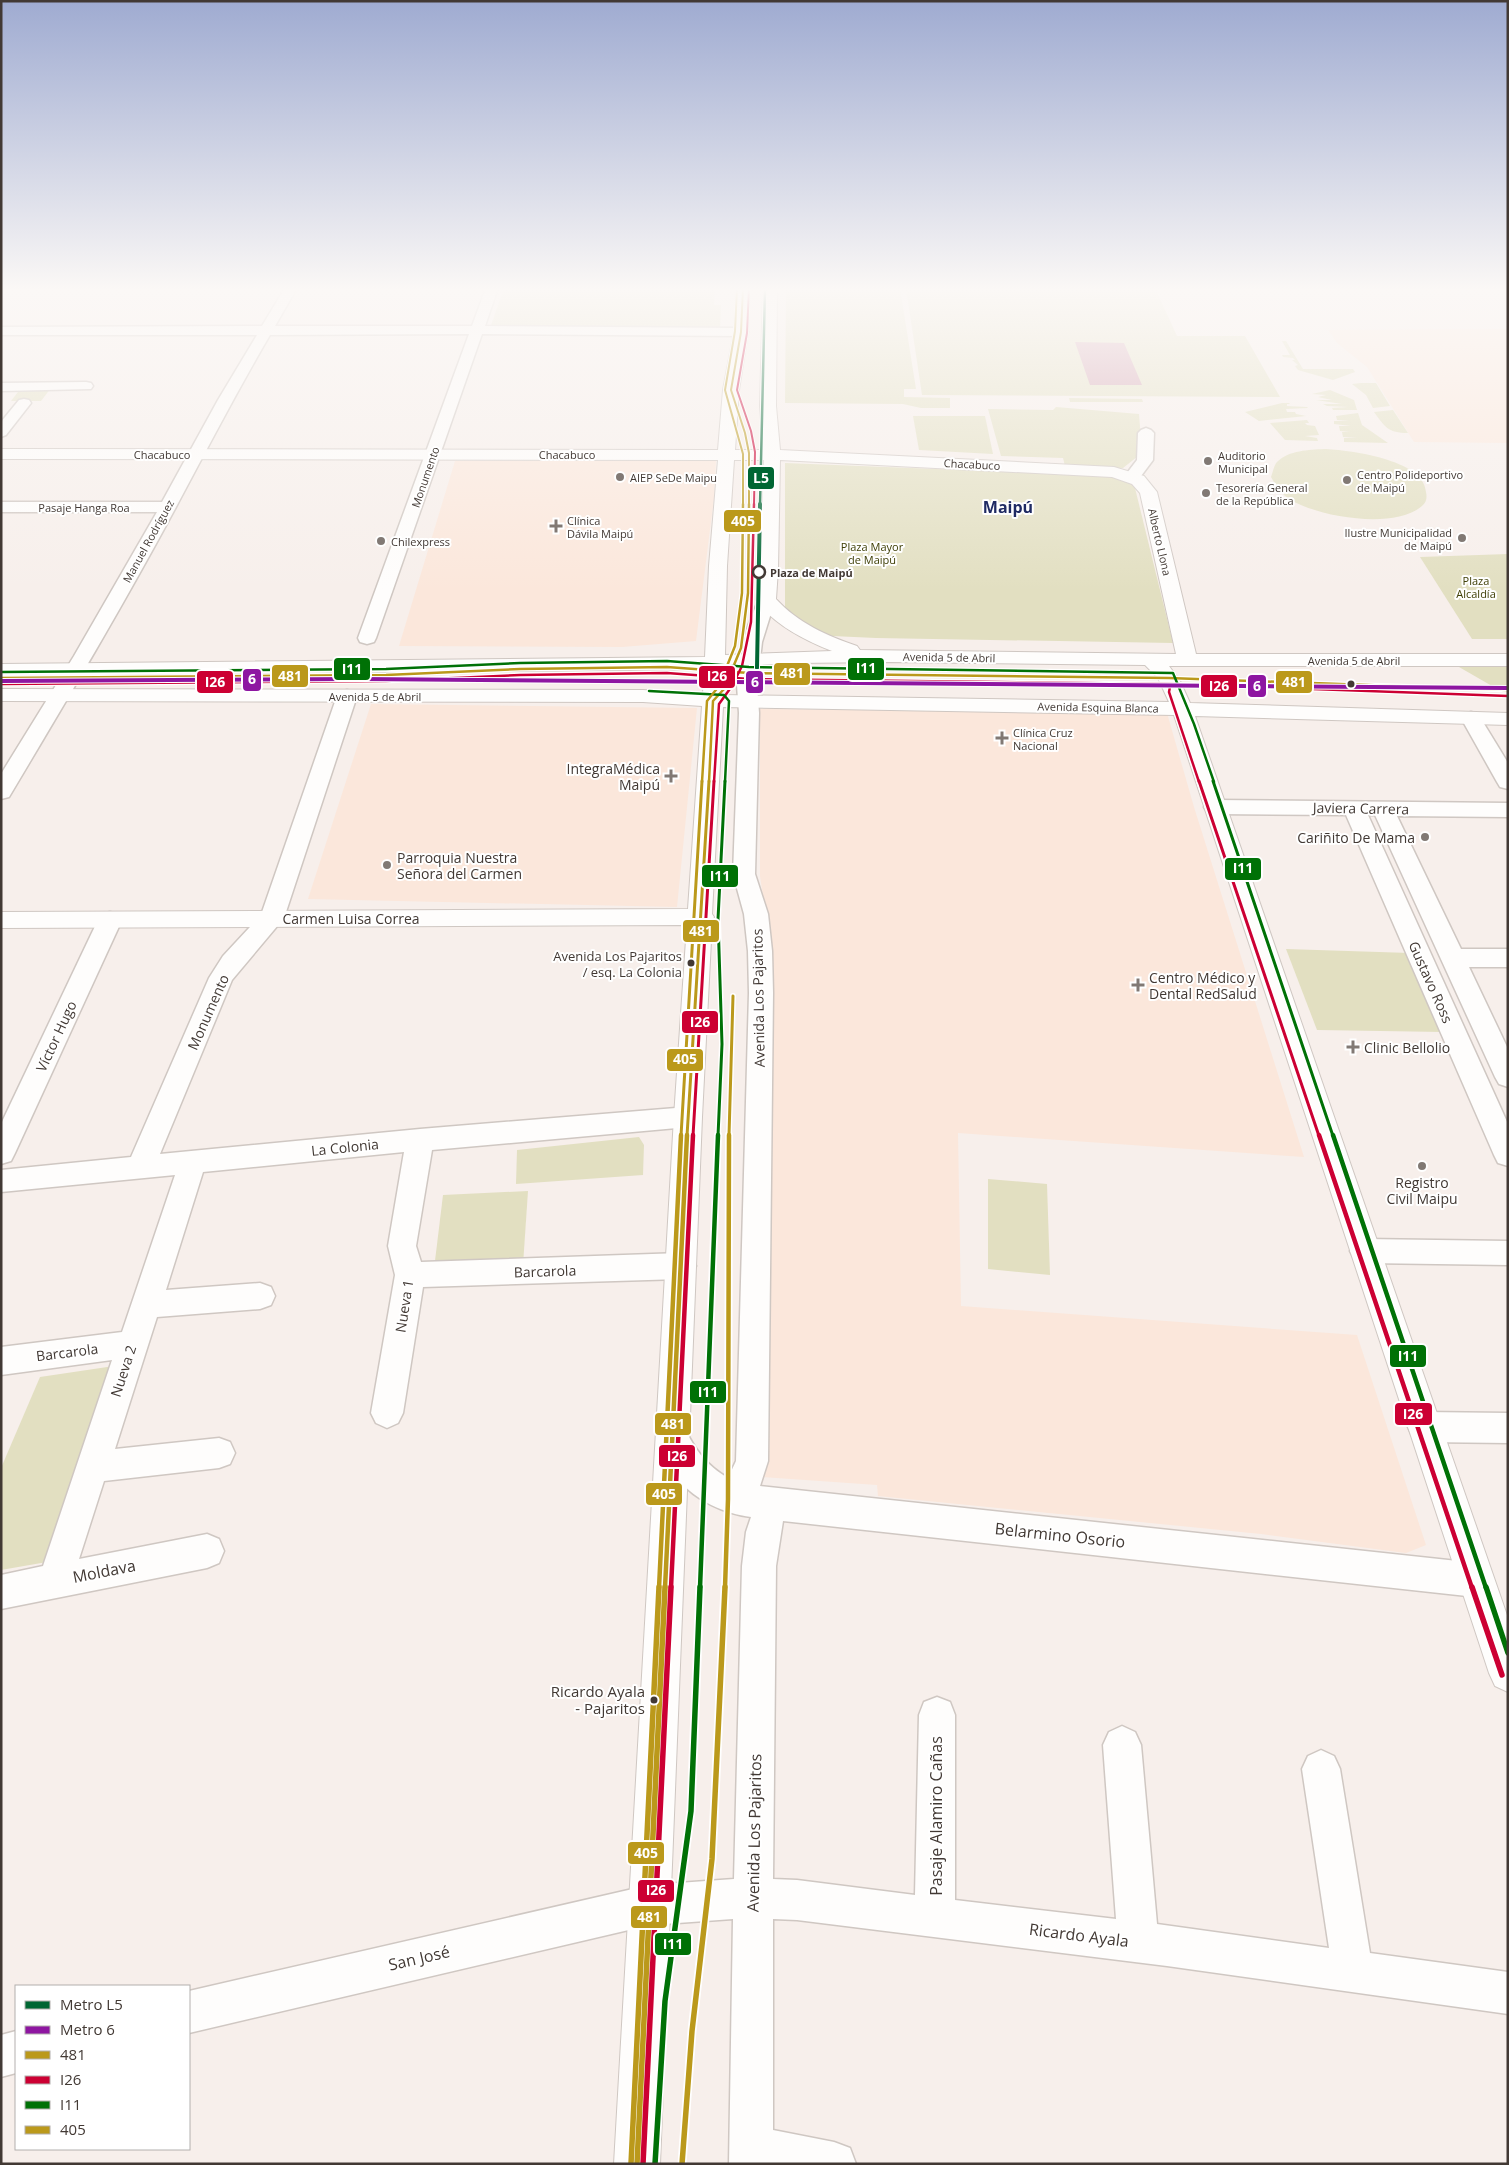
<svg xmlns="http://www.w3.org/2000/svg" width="1509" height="2165" viewBox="0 0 1509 2165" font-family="'Open Sans',sans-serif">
<rect width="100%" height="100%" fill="#f7efeb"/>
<g fill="#fbe7db">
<path d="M1508 329V443L1414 442 1367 367 1337 343 1328 330Z"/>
<path d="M455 461H716L714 498 696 641 622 647 399 646Z"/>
<path d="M371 704 697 708 677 907 308 899Z"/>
<path d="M760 709 1167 713 1194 807 1304 1157 958 1133 961 1306 1357 1335 1426 1545 1406 1553 1261 1534 878 1496 877 1485 762 1477 771 952 760 876Z"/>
</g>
<g fill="#e2dfc1">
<path d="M504 288H715L714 305H721L720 329 490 328Z"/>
<path d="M786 288H900L916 389H904V397L950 398V408H921L903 404 785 403Z"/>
<path d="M906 288H1155L1177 336H1245L1280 397 922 395Z"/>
<path d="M1282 341H1286L1303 369H1353L1355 372 1333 380 1298 370 1295 366 1298 365 1292 360H1295L1293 358 1283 357 1282 355H1290Z"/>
<path d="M1361 383H1376L1390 406 1373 408 1366 395 1352 384Z"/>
<path d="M21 388H51L41 401H11Z"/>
<path d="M1330 390 1354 400 1357 410H1333L1332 408 1348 407 1327 406 1323 404H1342L1316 400H1332L1318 397 1326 395 1312 394Z"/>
<path d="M1069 398 1142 399 1143 402H1070Z"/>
<path d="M1282 403H1289L1290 404H1287V406L1307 407 1308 408 1286 409 1287 412H1295L1296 414 1306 416 1259 421 1245 412Z"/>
<path d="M1056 407 1139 414 1142 453 1123 468 1065 466 1063 458 1001 456 988 409 1053 410Z"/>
<path d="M1393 410 1408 433C1388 433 1385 427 1374 412Z"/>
<path d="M1358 413 1362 425 1388 443 1344 442V438H1357L1343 437 1342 432H1350L1340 431 1339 426H1351L1334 424V421H1349L1337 420 1336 416Z"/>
<path d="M913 416H985L993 454 919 450Z"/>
<path d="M1307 420 1309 423H1305L1307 425 1315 426 1319 435 1305 436 1317 438 1318 441 1285 440 1270 423Z"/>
<path d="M1324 449C1348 450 1424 459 1426 492 1427 497 1427 502 1422 506 1395 530 1319 517 1291 500 1281 494 1276 486 1271 477 1273 472 1274 465 1277 462 1289 450 1309 450 1324 449Z"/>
<path d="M785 463 1113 476 1131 483 1135 488 1173 643 876 638 832 636 816 630 785 612Z"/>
<path d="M1508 554V639H1472L1420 557Z"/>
<path d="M1459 667H1508V687L1492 686Z"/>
<path d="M1286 949 1410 953 1443 1032 1317 1030Z"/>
<path d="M639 1137 644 1145 643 1175 516 1184 517 1150Z"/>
<path d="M988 1179 1047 1184 1050 1275 988 1269Z"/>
<path d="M528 1191 523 1265 434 1269 443 1195Z"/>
<path d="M114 1366 47 1562 1 1570V1468L40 1377Z"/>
</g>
<path fill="#d19eaf" d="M1075 342 1124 343 1142 385H1090Z"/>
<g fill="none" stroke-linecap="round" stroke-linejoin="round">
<g stroke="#cfc7c2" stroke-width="3">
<g id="minor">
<path d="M285 288H297L275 326H472L486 288H498L485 326 741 328 748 332 741 336 482 334 376 638 374 642 367 644 360 642 358 638 469 334 270 335C237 391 207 449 176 507 124 604 68 698 12 792L9 797 1 799V774L74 656 157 512H1V502H162L218 400 257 335H1V327L262 326Z"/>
<path d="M86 382 91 383 93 386 91 389 1 391V383Z"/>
<path d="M24 399 29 400 31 403 6 435 1 437V422L19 400Z"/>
<path d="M1146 428 1151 430 1154 433 1153 460 1138 480H1126L1124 477 1137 460 1138 433 1141 430Z"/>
<path d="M766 595 772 596 775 600 762 642 757 685 759 713 755 874 768 914 772 951 773 993 768 1461 760 1486 1476 1563 1488 1568 1493 1580 1488 1592 1476 1597 783 1521 776 1566 773 1879 797 1880 915 1895 919 1715 924 1702 937 1697 950 1702 955 1715V1900L1116 1919 1103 1745 1109 1732 1122 1726 1135 1732 1141 1745 1157 1924 1329 1948 1302 1769 1308 1756 1321 1750 1334 1756 1340 1769 1370 1953 1508 1972V2014L1167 1966 797 1920 773 1919V2130L834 2142 850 2148 856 2164H729L733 1919 650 1925 189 2033V1991L650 1885 734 1879 742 1566 746 1532 751 1517C725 1514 695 1500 679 1480 669 1468 663 1452 657 1438L662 1427 673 1423 684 1427C695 1450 706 1465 728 1478L736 1461 749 993 748 951 744 914 733 874 739 713 737 685 746 631 760 596Z"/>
<path d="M347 690 354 692 357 696 284 918 232 980 160 1154 420 1129 688 1107 697 1110 701 1117 697 1124 688 1127 432 1150 416 1246 421 1262 681 1253 691 1257 696 1266 691 1275 681 1279 423 1287 403 1413 398 1423 387 1428 376 1423 371 1413 395 1275 388 1246 404 1152 203 1172 166 1290 260 1283 271 1287 275 1296 271 1305 260 1309 157 1317 115 1449 219 1438 230 1442 235 1453 230 1464 219 1468 104 1481 79 1559 207 1534 219 1539 224 1551 219 1563 207 1568 1 1609V1575L43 1566 112 1360 1 1375V1347L122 1332 175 1175 1 1192V1170L131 1157 209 978 223 956 261 915 337 696 340 692Z"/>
<path d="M1471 712 1478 714 1508 763V789L1500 787 1497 782 1461 718 1464 714Z"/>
<path d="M1215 800 1508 803V817L1397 816 1461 949H1508V967H1469L1508 1049V1087L1499 1084 1495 1077 1375 815H1368L1508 1124V1166L1498 1163 1494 1155 1346 815 1215 814 1207 812 1204 807 1207 802Z"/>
<path d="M110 912 118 914 122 920 15 1153 11 1161 1 1164V1124L98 920 102 914Z"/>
<path d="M1365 1239 1508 1241V1265L1365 1263 1355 1260 1350 1251 1355 1242Z"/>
<path d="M1424 1412 1508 1413V1443L1424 1442 1413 1438 1408 1427 1413 1416Z"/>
<path d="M16 2031V2073L1 2077V2035Z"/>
</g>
</g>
<g stroke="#cfc7c2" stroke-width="2">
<path id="major" d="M736 288H750L748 332 739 390 735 450H763L760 406 763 288H777L776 406 780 450 1114 467 1144 476 1157 492 1196 654H1508V666H1169L1180 681 1190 703 1508 713V725L1195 716 1508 1618V1692L1495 1686 1489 1673 1174 715 723 707 712 914 714 917 712 921 702 1117 660 2164H614L674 1117 687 925 1 928V912L688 909 702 706 643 702 1 701V689L643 690 703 694 704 669 1 676V664L705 657 709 566 718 460 1 459V449L718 450 723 390 734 332ZM734 460H764L760 569 756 600C774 625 804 640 832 651L725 655 727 566ZM780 460 1112 477 1132 484 1140 493 1176 654 860 650 857 646C827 636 798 623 776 599L778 569ZM890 662 1145 665 1158 678 1169 702 724 695V667L795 663Z"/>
</g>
<use href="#minor" fill="#fefdfc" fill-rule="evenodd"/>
<use href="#major" fill="#fefdfc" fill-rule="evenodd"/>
<g stroke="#fff" stroke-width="4">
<path id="bus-1-far4" d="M743 288 741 332 731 390 745 433 749 453V505"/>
</g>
<g stroke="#fff" stroke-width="5">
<g id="bus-1-far3">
<path d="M1 678 386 675 520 669 667 667 749 673 1169 678 1508 690"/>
<path d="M724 689 741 648 748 593 749 504"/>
<path d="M709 782 713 701 724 689"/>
</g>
</g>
<g stroke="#fff" stroke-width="6">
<path id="bus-1-far2" d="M687 1136 709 781"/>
</g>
<g stroke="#fff" stroke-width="8">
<path id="bus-1-far1" d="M665 1588 687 1135"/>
</g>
<g stroke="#fff" stroke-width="9">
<path id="bus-1" d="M637 2164 665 1587"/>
</g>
<g stroke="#fff" stroke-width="4">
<path id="bus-2-far4" d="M749 288 747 333 737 390 751 431 755 452 754 505"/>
</g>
<g stroke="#fff" stroke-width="5">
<g id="bus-2-far3">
<path d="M1 684 386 681 520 675 667 673 749 679 1169 684 1508 696"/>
<path d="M714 782 719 704 732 686 742 666 751 622 754 504"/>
<path d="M1199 782 1169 692 1170 687 1175 685 1230 686"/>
</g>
</g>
<g stroke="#fff" stroke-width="6">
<g id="bus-2-far2">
<path d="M1199 781 1319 1136"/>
<path d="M693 1136 714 781"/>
</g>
</g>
<g stroke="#fff" stroke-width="8">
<g id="bus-2-far1">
<path d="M1319 1135 1472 1588"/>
<path d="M671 1588 693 1135"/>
</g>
</g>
<g stroke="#fff" stroke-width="9">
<g id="bus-2">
<path d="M1472 1587 1502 1675"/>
<path d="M643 2164 671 1587"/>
</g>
</g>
<g stroke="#fff" stroke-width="5">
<g id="bus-3-far3">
<path d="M1 672 386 669 520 663 667 661 749 667 1173 673 1194 724 1214 782"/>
<path d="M649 691 724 695 729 701 725 782"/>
</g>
</g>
<g stroke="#fff" stroke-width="6">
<g id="bus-3-far2">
<path d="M1213 781 1333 1136"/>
<path d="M718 1136 722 1044 718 919 725 781"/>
</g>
</g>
<g stroke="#fff" stroke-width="8">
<g id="bus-3-far1">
<path d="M1333 1135 1486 1588"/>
<path d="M700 1588 718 1135"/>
</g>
</g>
<g stroke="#fff" stroke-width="9">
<g id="bus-3">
<path d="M1486 1587 1508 1653"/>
<path d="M655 2164 665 2001 691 1811 700 1587"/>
</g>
</g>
<g stroke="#fff" stroke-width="4">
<path id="bus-4-far4" d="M737 288 735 331 725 390 743 454V505"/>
</g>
<g stroke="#fff" stroke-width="5">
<path id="bus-4-far3" d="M702 782 707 701 719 686 735 646 742 593 743 504"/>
</g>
<g stroke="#fff" stroke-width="6">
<g id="bus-4-far2">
<path d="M681 1136 702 781"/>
<path d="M729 1136 733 996"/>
</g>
</g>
<g stroke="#fff" stroke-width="8">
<g id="bus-4-far1">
<path d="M659 1588 681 1135"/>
<path d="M725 1588 728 1499 729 1135"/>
</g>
</g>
<g stroke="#fff" stroke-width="9">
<g id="bus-4">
<path d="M631 2164 659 1587"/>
<path d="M682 2164 692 2031 712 1859 725 1587"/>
</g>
</g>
<use href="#bus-1-far4" stroke="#bb991b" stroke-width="2"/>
<use href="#bus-1-far3" stroke="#bb991b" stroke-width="2.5"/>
<use href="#bus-1-far2" stroke="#bb991b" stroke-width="3"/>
<use href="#bus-1-far1" stroke="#bb991b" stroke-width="4.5"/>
<use href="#bus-1" stroke="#bb991b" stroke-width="5.5"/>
<use href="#bus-2-far4" stroke="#c03" stroke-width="2"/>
<use href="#bus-2-far3" stroke="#c03" stroke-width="2.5"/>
<use href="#bus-2-far2" stroke="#c03" stroke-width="3"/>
<use href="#bus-2-far1" stroke="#c03" stroke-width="4.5"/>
<use href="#bus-2" stroke="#c03" stroke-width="5.5"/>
<use href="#bus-3-far3" stroke="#007106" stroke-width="2.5"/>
<use href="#bus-3-far2" stroke="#007106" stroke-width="3"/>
<use href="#bus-3-far1" stroke="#007106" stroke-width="4.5"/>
<use href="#bus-3" stroke="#007106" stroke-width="5.5"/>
<use href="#bus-4-far4" stroke="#bb991b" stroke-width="2"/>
<use href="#bus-4-far3" stroke="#bb991b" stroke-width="2.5"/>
<use href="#bus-4-far2" stroke="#bb991b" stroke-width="3"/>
<use href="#bus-4-far1" stroke="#bb991b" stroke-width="4.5"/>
<use href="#bus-4" stroke="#bb991b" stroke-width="5.5"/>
<g stroke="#fff" stroke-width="4.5">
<path id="metro-1-far1" d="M760 505 765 288"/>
</g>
<g stroke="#fff" stroke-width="6">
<path id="metro-1" d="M757 668 760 504"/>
</g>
<g stroke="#fff" stroke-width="6">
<path id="metro-2" d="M1 681 361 679 1508 688"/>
</g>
<use href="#metro-1-far1" stroke="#063" stroke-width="2.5"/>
<use href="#metro-1" stroke="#063" stroke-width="4"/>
<use href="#metro-2" stroke="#8e16a1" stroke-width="4"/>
</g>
<linearGradient id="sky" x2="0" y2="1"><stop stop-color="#9fabd1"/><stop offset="0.49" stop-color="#fbf8f6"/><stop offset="1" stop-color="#fbf8f6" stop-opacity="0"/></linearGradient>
<rect width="1509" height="591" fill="url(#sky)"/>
<g fill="#817974" stroke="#fff" stroke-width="2">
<circle cx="1208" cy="461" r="5"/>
<circle cx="620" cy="477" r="5"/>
<circle cx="1347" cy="480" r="5"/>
<circle cx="1206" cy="493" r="5"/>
<path d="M553.5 518.5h5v5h5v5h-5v5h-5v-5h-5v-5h5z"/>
<circle cx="1462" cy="538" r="5"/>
<circle cx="381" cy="541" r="5"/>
<path d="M999.5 730.5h5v5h5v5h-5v5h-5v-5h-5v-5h5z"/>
<path d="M668.5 768.5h5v5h5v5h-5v5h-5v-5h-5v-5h5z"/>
<circle cx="1425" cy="837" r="5"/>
<circle cx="387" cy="865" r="5"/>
<path d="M1135.5 977.5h5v5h5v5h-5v5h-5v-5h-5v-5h5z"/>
<path d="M1350.5 1039.5h5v5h5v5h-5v5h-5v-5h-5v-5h5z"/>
<circle cx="1422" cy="1166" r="5"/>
</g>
<circle fill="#fff" stroke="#423934" stroke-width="2.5" cx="759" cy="572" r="6"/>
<g fill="#423934" stroke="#fff" stroke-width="2">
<circle cx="1351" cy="684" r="4.5"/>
<circle cx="691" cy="963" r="4.5"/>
<circle cx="654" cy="1700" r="4.5"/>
</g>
<g text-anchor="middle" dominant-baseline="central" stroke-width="4" stroke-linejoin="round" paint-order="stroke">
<g font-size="11" fill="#423934" stroke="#fff">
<text x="162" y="454">Chacabuco</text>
<text x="567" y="454">Chacabuco</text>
<text transform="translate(972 464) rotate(3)">Chacabuco</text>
<text transform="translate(425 477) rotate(-71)">Monumento</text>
<text x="84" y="507">Pasaje Hanga Roa</text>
<text transform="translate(148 541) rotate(-61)">Manuel Rodríguez</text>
<text transform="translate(1160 542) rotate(77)">Alberto Llona</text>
<text transform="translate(949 657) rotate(1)">Avenida 5 de Abril</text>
<text x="1354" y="660">Avenida 5 de Abril</text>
<text x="375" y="696">Avenida 5 de Abril</text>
<text transform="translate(1098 707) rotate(1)">Avenida Esquina Blanca</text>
</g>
<g font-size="11" fill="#423934" stroke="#fff" text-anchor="start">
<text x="1218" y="455">Auditorio<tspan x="1218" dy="13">Municipal</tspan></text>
<text x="1357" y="474">Centro Polideportivo<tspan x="1357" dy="13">de Maipú</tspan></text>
<text x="630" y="477">AIEP SeDe Maipu</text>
<text x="1216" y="487">Tesorería General<tspan x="1216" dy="13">de la República</tspan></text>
<text x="567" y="520">Clínica<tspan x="567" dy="13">Dávila Maipú</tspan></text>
<text x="1452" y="532" text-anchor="end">Ilustre Municipalidad<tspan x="1452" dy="13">de Maipú</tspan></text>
<text x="391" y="541">Chilexpress</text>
<text x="1013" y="732">Clínica Cruz<tspan x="1013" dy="13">Nacional</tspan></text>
</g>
<g font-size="11" fill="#404008" stroke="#fff">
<text x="872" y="546">Plaza Mayor<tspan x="872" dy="13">de Maipú</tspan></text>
<text x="1476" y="580">Plaza<tspan x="1476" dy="13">Alcaldía</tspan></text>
</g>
<g font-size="11" font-weight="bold" fill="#423934" stroke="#fff" text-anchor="start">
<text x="770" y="572">Plaza de Maipú</text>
</g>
<g font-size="13" fill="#423934" stroke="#fff" text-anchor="end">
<text x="682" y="956">Avenida Los Pajaritos<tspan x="682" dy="16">/ esq. La Colonia</tspan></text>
</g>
<g font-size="14" fill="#423934" stroke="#fff" text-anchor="start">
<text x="660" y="768" text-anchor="end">IntegraMédica<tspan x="660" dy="16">Maipú</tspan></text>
<text x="1415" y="837" text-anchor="end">Cariñito De Mama</text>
<text x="397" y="857">Parroquia Nuestra<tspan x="397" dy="16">Señora del Carmen</tspan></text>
<text x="1149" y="977">Centro Médico y<tspan x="1149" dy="16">Dental RedSalud</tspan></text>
<text x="1364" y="1047">Clinic Bellolio</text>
<text x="1422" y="1182" text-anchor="middle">Registro<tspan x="1422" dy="16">Civil Maipu</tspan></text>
</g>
<g font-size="14" fill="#423934" stroke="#fff">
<text transform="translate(1361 808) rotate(1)">Javiera Carrera</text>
<text x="351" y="918">Carmen Luisa Correa</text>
<text transform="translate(1431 982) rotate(66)">Gustavo Ross</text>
<text transform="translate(758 998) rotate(-91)">Avenida Los Pajaritos</text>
<text transform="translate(208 1012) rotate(-66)">Monumento</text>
<text transform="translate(56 1036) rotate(-65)">Víctor Hugo</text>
<text transform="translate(345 1147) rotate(-6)">La Colonia</text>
<text transform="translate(545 1271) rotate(-2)">Barcarola</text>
<text transform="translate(404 1306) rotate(-81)">Nueva 1</text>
<text transform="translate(67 1352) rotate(-7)">Barcarola</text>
<text transform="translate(123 1371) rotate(-72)">Nueva 2</text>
</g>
<g font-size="15" fill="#423934" stroke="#fff" text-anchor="end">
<text x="645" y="1691">Ricardo Ayala<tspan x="645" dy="17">- Pajaritos</tspan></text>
</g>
<g font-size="16" font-weight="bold" fill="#202b63" stroke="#fff">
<text x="1008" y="507">Maipú</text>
</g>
<g font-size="16" fill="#423934" stroke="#fff">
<text transform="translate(1060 1535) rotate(6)">Belarmino Osorio</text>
<text transform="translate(104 1571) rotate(-11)">Moldava</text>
<text transform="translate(936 1816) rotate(-90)">Pasaje Alamiro Cañas</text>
<text transform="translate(754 1833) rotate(-89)">Avenida Los Pajaritos</text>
<text transform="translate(1079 1935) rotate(7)">Ricardo Ayala</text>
<text transform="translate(419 1958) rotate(-13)">San José</text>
</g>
</g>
<g stroke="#fff" stroke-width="2">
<rect x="747" y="466" width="28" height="24" rx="5" fill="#063"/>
<rect x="723" y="509" width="39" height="24" rx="5" fill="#bb991b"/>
<rect x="847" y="657" width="38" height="24" rx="5" fill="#007106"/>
<rect x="333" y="657" width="38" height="24" rx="5" fill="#007106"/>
<rect x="773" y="662" width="38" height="24" rx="5" fill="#bb991b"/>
<rect x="271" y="664" width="38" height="24" rx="5" fill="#bb991b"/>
<rect x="698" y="665" width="38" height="24" rx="5" fill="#c03"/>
<rect x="242" y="668" width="20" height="24" rx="5" fill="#8e16a1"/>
<rect x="745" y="670" width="19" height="24" rx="5" fill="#8e16a1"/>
<rect x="196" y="670" width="38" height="24" rx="5" fill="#c03"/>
<rect x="1275" y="670" width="38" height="24" rx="5" fill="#bb991b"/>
<rect x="1200" y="674" width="38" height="24" rx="5" fill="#c03"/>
<rect x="1247" y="674" width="20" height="24" rx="5" fill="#8e16a1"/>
<rect x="1224" y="857" width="38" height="24" rx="5" fill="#007106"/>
<rect x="701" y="864" width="38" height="24" rx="5" fill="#007106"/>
<rect x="682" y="919" width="38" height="24" rx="5" fill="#bb991b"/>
<rect x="681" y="1010" width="38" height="24" rx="5" fill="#c03"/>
<rect x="666" y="1048" width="38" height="24" rx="5" fill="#bb991b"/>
<rect x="1389" y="1344" width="38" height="24" rx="5" fill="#007106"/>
<rect x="689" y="1380" width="38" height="24" rx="5" fill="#007106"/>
<rect x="1394" y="1402" width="39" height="24" rx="5" fill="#c03"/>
<rect x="654" y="1412" width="38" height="24" rx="5" fill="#bb991b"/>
<rect x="658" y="1444" width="38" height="24" rx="5" fill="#c03"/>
<rect x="645" y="1482" width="38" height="24" rx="5" fill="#bb991b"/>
<rect x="627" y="1841" width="38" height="24" rx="5" fill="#bb991b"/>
<rect x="637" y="1879" width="38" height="24" rx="5" fill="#c03"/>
<rect x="630" y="1905" width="38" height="24" rx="5" fill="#bb991b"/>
<rect x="654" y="1932" width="38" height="24" rx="5" fill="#007106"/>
</g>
<g font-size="14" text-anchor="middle" font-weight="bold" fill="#fff">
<text x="761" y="483">L5</text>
<text x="743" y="526">405</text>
<text x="866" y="673">I11</text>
<text x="352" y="674">I11</text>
<text x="792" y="678">481</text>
<text x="290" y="681">481</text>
<text x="717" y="681">I26</text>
<text x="252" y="684">6</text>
<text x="755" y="687">6</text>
<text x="215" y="687">I26</text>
<text x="1294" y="687">481</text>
<text x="1219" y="691">I26</text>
<text x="1257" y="691">6</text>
<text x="1243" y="873">I11</text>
<text x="720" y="881">I11</text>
<text x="701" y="936">481</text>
<text x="700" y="1027">I26</text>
<text x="685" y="1064">405</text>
<text x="1408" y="1361">I11</text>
<text x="708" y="1397">I11</text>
<text x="1413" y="1419">I26</text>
<text x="673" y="1429">481</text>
<text x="677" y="1461">I26</text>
<text x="664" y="1499">405</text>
<text x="646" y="1858">405</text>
<text x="656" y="1895">I26</text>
<text x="649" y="1922">481</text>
<text x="673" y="1949">I11</text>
</g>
<rect width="1509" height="2165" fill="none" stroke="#423934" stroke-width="5"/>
<rect x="15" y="1985" width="175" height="165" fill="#ffffff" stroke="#b3b0ae"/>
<rect x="25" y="2001" width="25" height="8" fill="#006633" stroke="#b3b0ae"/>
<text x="60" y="2010" font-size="15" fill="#423934">Metro L5</text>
<rect x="25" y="2026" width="25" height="8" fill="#8e16a1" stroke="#b3b0ae"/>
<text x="60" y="2035" font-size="15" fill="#423934">Metro 6</text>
<rect x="25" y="2051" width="25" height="8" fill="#bb991b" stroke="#b3b0ae"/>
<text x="60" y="2060" font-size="15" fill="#423934">481</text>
<rect x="25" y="2076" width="25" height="8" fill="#cc0033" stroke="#b3b0ae"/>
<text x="60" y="2085" font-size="15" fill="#423934">I26</text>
<rect x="25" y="2101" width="25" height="8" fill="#007106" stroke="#b3b0ae"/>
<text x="60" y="2110" font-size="15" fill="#423934">I11</text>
<rect x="25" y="2126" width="25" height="8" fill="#bb991b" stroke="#b3b0ae"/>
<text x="60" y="2135" font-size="15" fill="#423934">405</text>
</svg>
